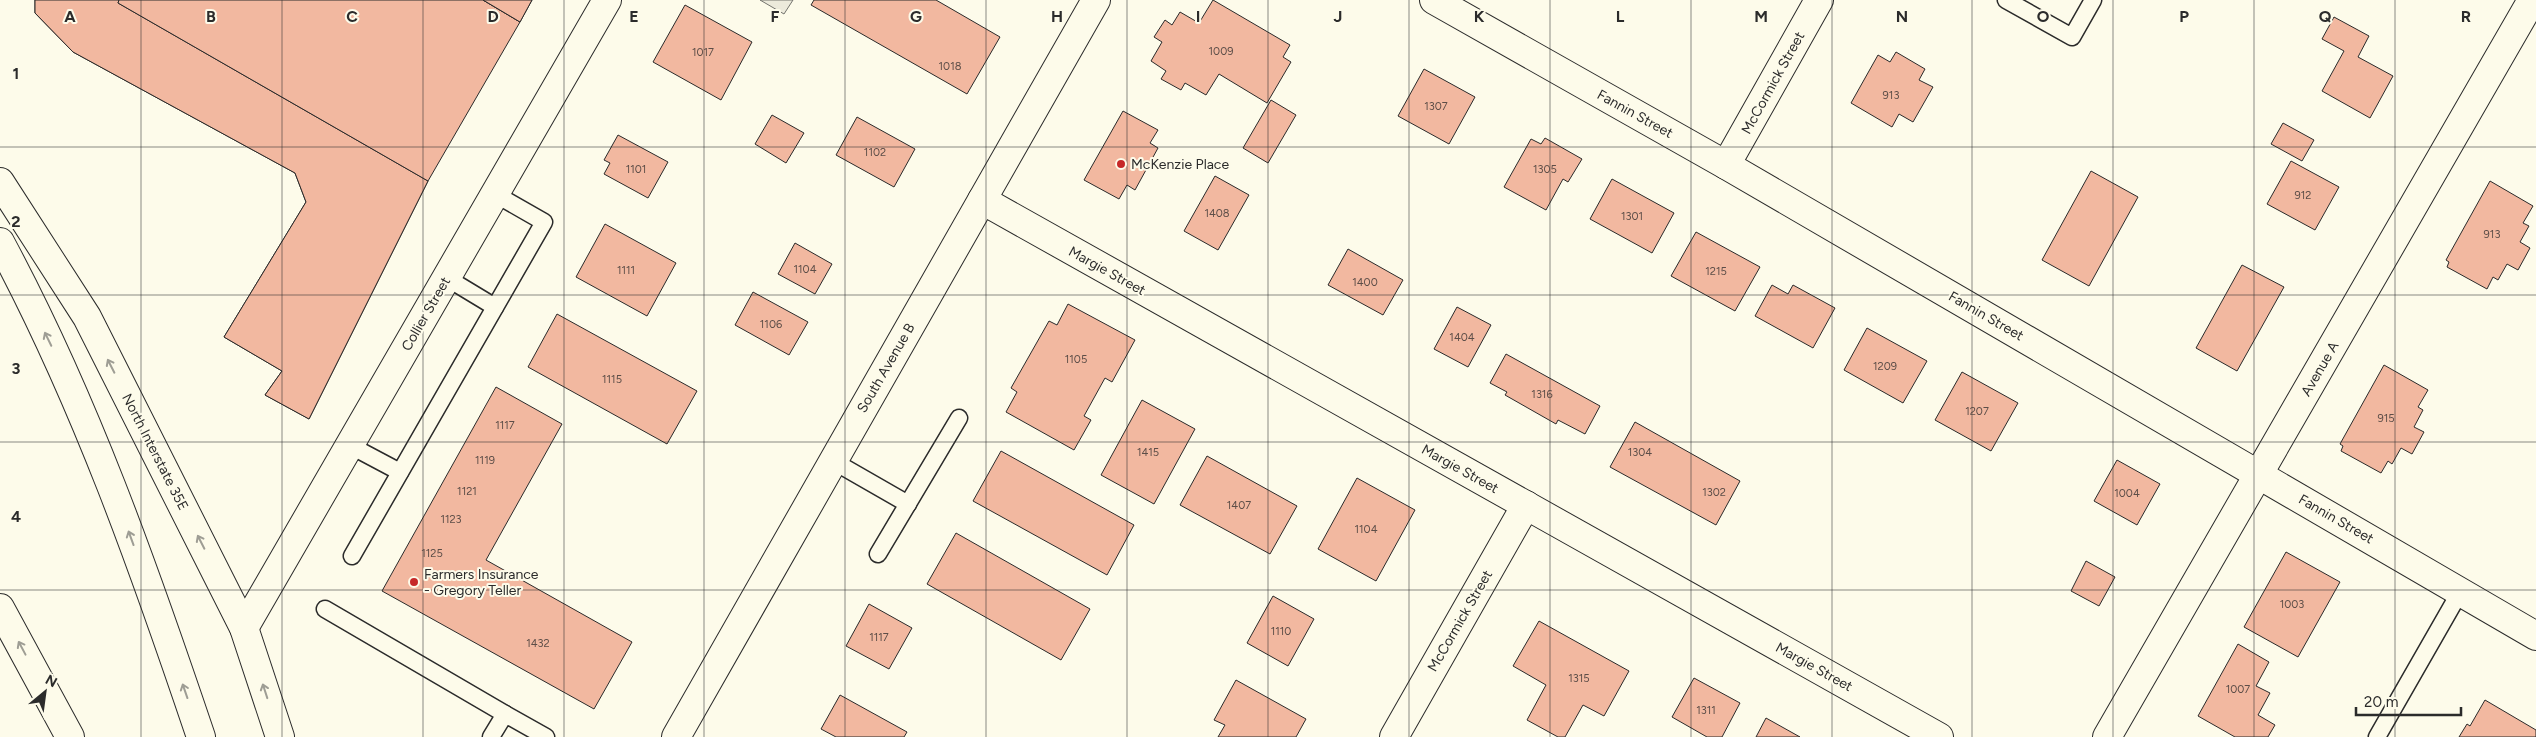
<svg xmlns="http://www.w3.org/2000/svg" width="2536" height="737" viewBox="0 0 2536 737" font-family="Figtree,sans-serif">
<rect width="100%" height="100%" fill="#fdfbea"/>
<path fill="#eceadb" stroke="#74746e" d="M760 0H793L784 14Z"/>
<g fill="#f2b8a0" stroke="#2b2b2b">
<path d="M35 0H119L118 3 428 181 309 419 265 395 282 371 224 337 306 202 295 173 73 52 35 13Z"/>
<path d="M35 0H119L118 3 428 181 309 419 265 395 282 371 224 337 306 202 295 173 73 52 35 13Z"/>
<path d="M119 0H483L520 22 428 181 118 3Z"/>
<path d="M483 0H532L520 22Z"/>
<path d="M483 0H532L520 22Z"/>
<path d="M814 0H936L1000 37 967 94 811 5Z"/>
<path d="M1213 0 1290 45 1283 57 1291 62 1267 103 1219 74 1206 95 1185 83 1181 90 1161 79 1166 71 1151 61 1162 42 1154 37 1165 20 1172 25 1180 12 1199 23Z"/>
<path d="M685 5 752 42 721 100 653 62Z"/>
<path d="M2334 17 2369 36 2358 57 2393 76 2370 118 2322 91 2344 51 2322 39Z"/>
<path d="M1896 52 1925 69 1919 80 1933 87 1913 122 1899 114 1892 127 1851 103 1878 55 1890 62Z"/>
<path d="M1424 69 1475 97 1449 144 1398 116Z"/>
<path d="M1271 100 1296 115 1268 163 1243 148Z"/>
<path d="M1123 111 1158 130 1150 143 1158 148 1135 190 1127 185 1119 199 1084 180Z"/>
<path d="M772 115 804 133 786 163 755 144Z"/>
<path d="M857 117 915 149 894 187 836 155Z"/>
<path d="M2283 123 2314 140 2302 161 2271 144Z"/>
<path d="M618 135 668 162 648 198 604 174 610 163 604 160Z"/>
<path d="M1545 138 1582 159 1568 182 1563 179 1546 210 1504 187 1531 139 1541 144Z"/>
<path d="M2291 161 2339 187 2315 230 2267 204Z"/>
<path d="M2091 171 2138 197 2089 286 2042 260Z"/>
<path d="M1215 176 1249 195 1218 250 1184 231Z"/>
<path d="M1612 179 1674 213 1652 253 1590 219Z"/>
<path d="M2490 181 2533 206 2523 223 2529 226 2520 242 2530 248 2518 270 2507 264 2498 280 2493 277 2487 289 2447 267 2449 262 2446 260Z"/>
<path d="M605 224 676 263 647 316 576 277Z"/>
<path d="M1696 232 1760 267 1735 311 1671 276Z"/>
<path d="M795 243 832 264 815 294 778 274Z"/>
<path d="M1348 249 1403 280 1383 315 1328 285Z"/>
<path d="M2242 265 2284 287 2237 371 2196 348Z"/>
<path d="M1772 285 1788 294 1793 285 1835 308 1813 348 1755 316Z"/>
<path d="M753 292 808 322 789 355 735 325Z"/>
<path d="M1068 304 1135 340 1112 382 1105 378 1084 416 1091 420 1074 450 1006 412 1017 392 1011 388 1049 321 1057 325Z"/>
<path d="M1457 307 1491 325 1468 367 1434 349Z"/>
<path d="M557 314 697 391 667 444 528 367Z"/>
<path d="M1867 328 1927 361 1903 403 1844 370Z"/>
<path d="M1506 354 1600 406 1585 434 1558 420 1556 424 1505 395 1507 392 1490 383Z"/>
<path d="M2384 365 2428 390 2418 407 2423 410 2414 427 2424 432 2412 454 2401 448 2392 464 2388 461 2381 473 2341 451 2343 446 2340 444Z"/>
<path d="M1962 372 2018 403 1991 451 1935 420Z"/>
<path d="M496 387 562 424 486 560 632 642 594 709 382 591Z"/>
<path d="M1142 400 1195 429 1154 504 1101 475Z"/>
<path d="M1635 422 1740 481 1716 525 1610 467Z"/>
<path d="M1001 451 1134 525 1107 575 973 501Z"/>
<path d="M1207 456 1297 506 1270 554 1180 505Z"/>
<path d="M2117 460 2160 484 2137 525 2094 501Z"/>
<path d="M1357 478 1415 510 1376 581 1318 549Z"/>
<path d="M956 533 1090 609 1061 660 927 584Z"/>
<path d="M2286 552 2340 582 2298 657 2244 627Z"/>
<path d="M2086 561 2115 577 2099 606 2071 591Z"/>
<path d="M1273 596 1314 619 1288 666 1247 643Z"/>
<path d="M869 604 912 628 889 669 846 646Z"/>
<path d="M1539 621 1629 671 1604 716 1583 705 1565 737H1558L1527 720 1546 685 1513 666Z"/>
<path d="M2238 644 2269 662 2256 686 2270 693 2258 715 2275 725 2268 737H2235L2198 716Z"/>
<path d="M1694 678 1740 703 1722 737H1707L1672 717Z"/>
<path d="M1236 680 1306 719 1296 737H1218L1225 725 1214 720Z"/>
<path d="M840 695 907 732 904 737H836L821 729Z"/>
<path d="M2485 700 2536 730V737H2459L2467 724 2470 726Z"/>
<path d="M1766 718 1800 737H1756Z"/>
</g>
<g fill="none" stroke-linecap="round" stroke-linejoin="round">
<g stroke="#2b2b2b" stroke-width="19">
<g id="lane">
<path d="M2006 0 2072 37 2093 0"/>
<path d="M447 278 495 307"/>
<path d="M351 446 400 472"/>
<path d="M833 461 908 504"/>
<path d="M878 554 959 418"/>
<path d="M352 556 544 222 495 194"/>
<path d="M325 609 505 714"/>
<path d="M491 737 505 714 546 737"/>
<path d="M2377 737 2460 592"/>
</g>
</g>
<g stroke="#2b2b2b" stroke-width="30">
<g id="street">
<path d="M1434 0 1726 165 2536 636"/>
<path d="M1726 165 1819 0"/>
<path d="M982 200 1939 737"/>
<path d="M244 628 607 0"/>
<path d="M676 737 1096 0"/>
<path d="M1394 737 1526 505"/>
</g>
</g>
<g stroke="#2b2b2b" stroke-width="30">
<g id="secondary">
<path d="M0 182 87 317 244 628 280 737"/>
<path d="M2107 737 2532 0"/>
</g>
</g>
<g stroke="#2b2b2b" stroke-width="30">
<g id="highway">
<path d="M0 242C85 400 144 568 201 737"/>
<path d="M0 608 70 737"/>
</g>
</g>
<use href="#lane" stroke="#fdfbea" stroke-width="16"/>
<use href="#street" stroke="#fdfbea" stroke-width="28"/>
<use href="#secondary" stroke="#fdfbea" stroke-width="28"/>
<use href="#highway" stroke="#fdfbea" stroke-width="28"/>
</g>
<defs><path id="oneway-shaft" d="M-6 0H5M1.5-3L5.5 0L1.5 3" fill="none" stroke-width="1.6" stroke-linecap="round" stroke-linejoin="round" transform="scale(1.25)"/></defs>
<g stroke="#9e9d94">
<use href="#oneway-shaft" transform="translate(48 339) rotate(-116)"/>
<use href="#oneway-shaft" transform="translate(111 366) rotate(-117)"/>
<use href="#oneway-shaft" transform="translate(131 538) rotate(-110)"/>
<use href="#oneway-shaft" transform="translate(201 542) rotate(-117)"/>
<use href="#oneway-shaft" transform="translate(22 648) rotate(-118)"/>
<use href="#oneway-shaft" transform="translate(185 691) rotate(-109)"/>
<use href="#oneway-shaft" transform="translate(265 691) rotate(-108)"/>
</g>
<path fill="none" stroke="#2b2b2b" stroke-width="1" stroke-opacity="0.55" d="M141 0V737M282 0V737M423 0V737M564 0V737M704 0V737M845 0V737M986 0V737M1127 0V737M1268 0V737M1409 0V737M1550 0V737M1691 0V737M1832 0V737M1972 0V737M2113 0V737M2254 0V737M2395 0V737M0 147H2536M0 295H2536M0 442H2536M0 590H2536"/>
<g fill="#c62828" stroke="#fdfbea" stroke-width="2">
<circle cx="1121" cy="164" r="5"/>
<circle cx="414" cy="582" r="5"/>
</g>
<g text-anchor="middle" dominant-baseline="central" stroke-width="4" stroke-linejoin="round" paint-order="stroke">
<g font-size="11" fill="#5d4e48">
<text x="1221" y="51">1009</text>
<text x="703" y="52">1017</text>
<text x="950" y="66">1018</text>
<text x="1891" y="95">913</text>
<text x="1436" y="106">1307</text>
<text x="875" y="152">1102</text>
<text x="636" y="169">1101</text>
<text x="1545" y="169">1305</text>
<text x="2303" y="195">912</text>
<text x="1217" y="213">1408</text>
<text x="1632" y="216">1301</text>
<text x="2492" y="234">913</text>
<text x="805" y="269">1104</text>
<text x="626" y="270">1111</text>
<text x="1716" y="271">1215</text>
<text x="1365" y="282">1400</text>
<text x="771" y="324">1106</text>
<text x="1462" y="337">1404</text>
<text x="1076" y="359">1105</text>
<text x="1885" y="366">1209</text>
<text x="612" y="379">1115</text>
<text x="1542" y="394">1316</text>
<text x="1977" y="411">1207</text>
<text x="2386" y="418">915</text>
<text x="505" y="425">1117</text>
<text x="1148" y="452">1415</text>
<text x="1640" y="452">1304</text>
<text x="485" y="460">1119</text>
<text x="467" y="491">1121</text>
<text x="1714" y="492">1302</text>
<text x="2127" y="493">1004</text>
<text x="1239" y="505">1407</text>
<text x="451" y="519">1123</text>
<text x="1366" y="529">1104</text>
<text x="432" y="553">1125</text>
<text x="2292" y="604">1003</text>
<text x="1281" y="631">1110</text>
<text x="879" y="637">1117</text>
<text x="538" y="643">1432</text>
<text x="1579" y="678">1315</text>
<text x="2238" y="689">1007</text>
<text x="1706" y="710">1311</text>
</g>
<g font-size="14" fill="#2b2b2b" stroke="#fdfbea">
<text transform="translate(1773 83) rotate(-61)">McCormick Street</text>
<text transform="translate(1635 114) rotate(29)">Fannin Street</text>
<text transform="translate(1107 271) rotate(29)">Margie Street</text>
<text transform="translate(426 314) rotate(-60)">Collier Street</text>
<text transform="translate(1986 316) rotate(30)">Fannin Street</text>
<text transform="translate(886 368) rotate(-60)">South Avenue B</text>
<text transform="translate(2320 369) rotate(-60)">Avenue A</text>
<text transform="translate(155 452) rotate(63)">North Interstate 35E</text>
<text transform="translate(1460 469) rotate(29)">Margie Street</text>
<text transform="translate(2336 519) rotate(30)">Fannin Street</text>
<text transform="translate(1460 621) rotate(-60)">McCormick Street</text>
<text transform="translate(1814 667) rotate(29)">Margie Street</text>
</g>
<g font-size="14" fill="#2b2b2b" stroke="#fdfbea" text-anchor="start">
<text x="1131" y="164">McKenzie Place</text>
<text x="424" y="574">Farmers Insurance<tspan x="424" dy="16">- Gregory Teller</tspan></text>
</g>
</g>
<g font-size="16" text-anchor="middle" font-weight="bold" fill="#2b2b2b" stroke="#fdfbea" stroke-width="4" stroke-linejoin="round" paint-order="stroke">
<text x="70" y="22">A</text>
<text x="211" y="22">B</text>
<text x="352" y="22">C</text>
<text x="493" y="22">D</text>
<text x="634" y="22">E</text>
<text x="775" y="22">F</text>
<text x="916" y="22">G</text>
<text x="1057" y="22">H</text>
<text x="1198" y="22">I</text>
<text x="1338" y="22">J</text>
<text x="1479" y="22">K</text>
<text x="1620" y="22">L</text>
<text x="1761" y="22">M</text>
<text x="1902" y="22">N</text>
<text x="2043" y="22">O</text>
<text x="2184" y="22">P</text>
<text x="2325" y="22">Q</text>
<text x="2466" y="22">R</text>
<text x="16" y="79">1</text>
<text x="16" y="227">2</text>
<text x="16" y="374">3</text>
<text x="16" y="522">4</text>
</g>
<g transform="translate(45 692) rotate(29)" stroke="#fdfbea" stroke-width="4" paint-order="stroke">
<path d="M0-4L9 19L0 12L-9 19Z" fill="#2b2b2b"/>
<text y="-8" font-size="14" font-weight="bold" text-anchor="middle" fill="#2b2b2b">N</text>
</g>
<path d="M2356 707v8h105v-8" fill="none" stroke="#2b2b2b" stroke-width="2.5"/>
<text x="2364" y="707" font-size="15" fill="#2b2b2b" stroke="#fdfbea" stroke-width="4" paint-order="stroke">20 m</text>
</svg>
